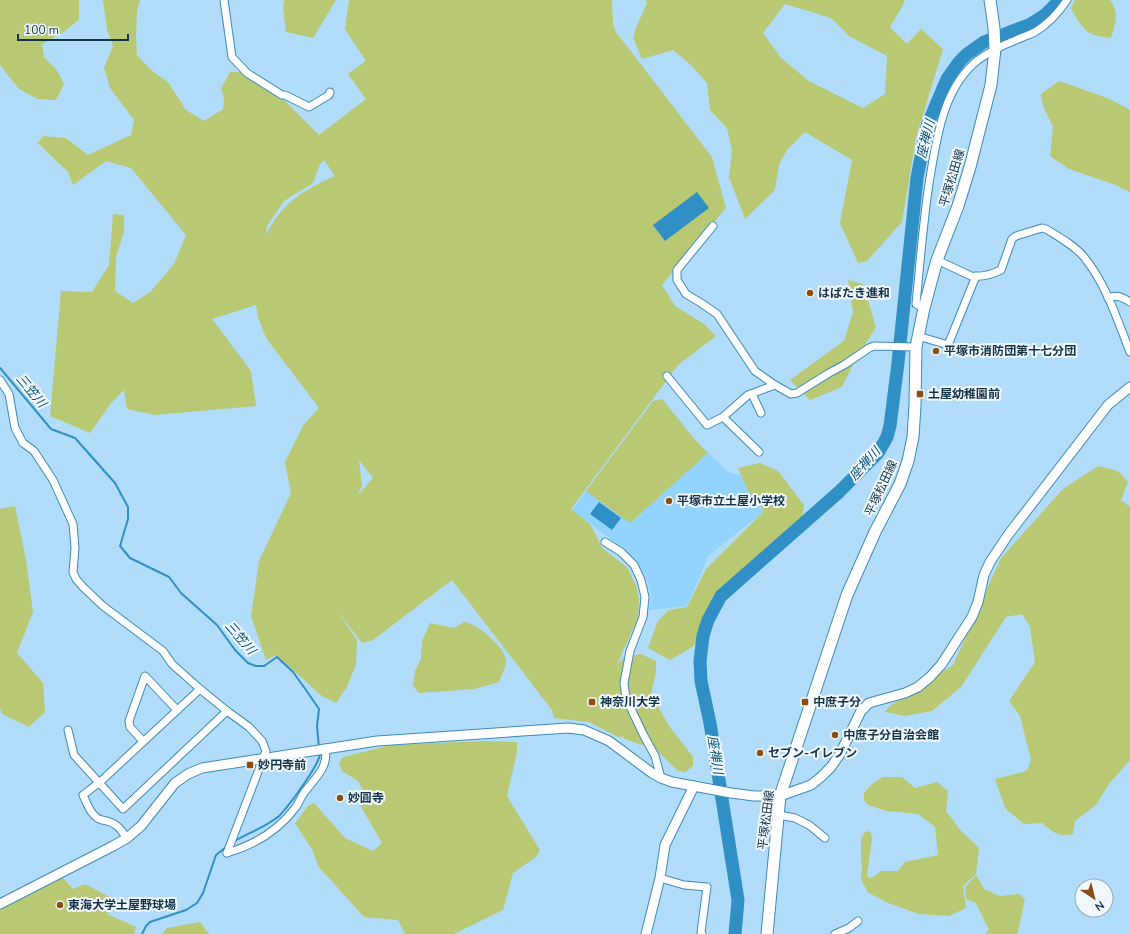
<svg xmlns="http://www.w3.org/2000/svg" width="1130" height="934" viewBox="0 0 1130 934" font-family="'Nunito Sans','Noto Sans JP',sans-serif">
<rect width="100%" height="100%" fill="#b1dcfa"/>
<path fill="#93d4fe" d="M662 399 696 441 728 472 743 476 765 511 709 555 687 606 649 610 651 597 649 584 640 567 624 549 572 510 653 401Z"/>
<g fill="#b9c973" fill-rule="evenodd">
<path d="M0 0H79V19L64 32 42 44 44 57 56 69 64 84 56 100 38 99 19 89 0 65Z"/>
<path d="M103 0H140L137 11 136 37 137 55 152 71 168 82 186 110 204 121 223 109 224 98 221 88 230 72H243L278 94 319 135 366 99 348 74 366 61 345 29 349 0H612L613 25 616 32 712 157 726 208 662 285 675 306 704 324 716 336 678 365 571 509 590 524 603 549 627 567 636 585 639 599 638 618 618 662V664L624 657 641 654 656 661V672L651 694 669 726 693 757V766L685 772 678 771 656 750 625 739 622 736 620 738 589 722 554 718 552 710 452 580 373 640 362 643 336 609 357 640 356 664 347 687 336 703 322 696 276 655 266 660 251 616 259 561 291 493 285 462 304 424 319 408 266 338 258 317 256 305 212 319 251 371 256 406 155 415 127 409 124 390 111 403 90 433 50 416 61 291 92 292 109 265 113 214 124 215V232L116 257 115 291 133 303 150 292 174 264 186 235 131 168 106 161 73 185 68 172 38 143 43 136 66 138 88 155 131 135 134 120 110 88 104 68 113 46 107 30ZM324 160 335 176C303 190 282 203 266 235L267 226 284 201 313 183 320 164ZM359 460 373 478 357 496 362 486Z"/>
<path d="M284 0H336L313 38 286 32 283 8Z"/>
<path d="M646 0H905L903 5 890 27 907 44 921 29 943 49 916 138 902 222 867 261 858 263 840 223 852 160 805 132 787 150 779 164 775 190 745 219 729 177 732 151 727 128 710 110 707 83 691 65 673 50 642 59 633 38 635 30 647 3ZM785 4 831 18 849 36 887 56 885 94 863 108 809 81 781 58 763 33Z"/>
<path d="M1075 0H1110C1120 12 1115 25 1111 38 1085 35 1083 30 1071 8Z"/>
<path d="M1059 81 1110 99 1130 110V192L1113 184 1069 169 1050 156 1053 127 1043 106 1041 94Z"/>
<path d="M848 280 863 284 876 327 855 361 842 387 810 400 790 380 844 341 853 312Z"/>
<path d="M662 399 696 441 708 453 630 523 586 491 653 401Z"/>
<path d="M760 463 778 471 804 505 802 520 778 547 729 592 713 619 694 646 670 660 648 648 658 621 669 610 687 607 706 569 764 511 748 491 738 468Z"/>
<path d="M1098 466 1118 471 1128 482 1121 500 1130 507V760L1109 784 1096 805 1075 821 1073 834C1057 837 1055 833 1042 823L1024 824 1005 808 995 779 1023 772 1028 769 1031 760 1020 716 1009 701 1035 662 1030 627 1022 614 1006 617 961 687 932 711 905 716 885 712 891 705 953 665 1001 558 1063 489Z"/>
<path d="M15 506 26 560 33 612 17 653 43 683 45 712 29 727 2 714 0 708V509Z"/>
<path d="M464 622C477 623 506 648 506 661 506 668 501 676 499 682L474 689 419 693 413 685 415 671 421 659 422 641 430 623 454 628Z"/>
<path d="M485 741 517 742V752L507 796 540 850 536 857 513 873 503 910 454 934H405L398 920 364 917 318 866 313 851 295 823 308 806 314 803 345 838 373 851 382 843 360 805 367 797 358 781 342 771 339 763 343 757 391 745Z"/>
<path d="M883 777H902L915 788 937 782 948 791 946 811 961 831 979 848 976 874 963 886 966 908 949 916 919 914 888 903 869 893 867 891 861 879 862 868 861 856V838L865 832 868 831 871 833 872 839 867 875 869 878H872L881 871H898L905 862 938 855 935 827 918 814 887 811 868 805 864 800V793L872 784Z"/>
<path d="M976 875 984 889 1000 896 1019 894 1025 899 1018 932 1017 934H985L989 930 976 903 966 899 965 887Z"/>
<path d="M62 877 73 889 85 884 115 900 107 914 136 927 134 934H0V909Z"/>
<path d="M200 922 209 934H162L167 928Z"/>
</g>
<g fill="#3090c5">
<path d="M697 192 709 208 665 241 653 225Z"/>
<path d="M599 502 621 518 612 530 590 514Z"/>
</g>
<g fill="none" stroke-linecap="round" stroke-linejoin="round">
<g stroke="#3090c5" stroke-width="2">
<path d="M0 368 51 429 75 438 115 483 128 507V519L120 546 130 558 169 577 181 593 217 625 235 650 248 663 256 666H264L277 657 293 672 306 690 319 709 317 726 319 748"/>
<path d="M233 842C248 833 266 827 279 816 287 808 322 762 320 752"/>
<path d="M142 934 146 926 150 922 186 910 197 903 203 893 216 855 226 847"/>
</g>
<path stroke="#3090c5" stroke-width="13" d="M735 934 738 900 710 723 701 681 700 661 703 636 708 620 721 596 839 492 878 453 887 437 890 426 898 363 917 178 927 126 947 79 959 62 967 54 984 42 1031 24 1045 15 1060 0"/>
<g stroke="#3e8ab7" stroke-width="9">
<g id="minor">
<path d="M224 0 232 57 247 73 282 95H285L309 107 329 95 330 92"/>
<path d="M713 226 677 270V280L686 294 701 303 717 314 755 371 775 385 791 394 797 393 829 373 844 365 869 348 874 346 916 347"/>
<path d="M937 260 971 276C981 277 993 274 1001 270L1012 239 1016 236 1042 228 1046 229C1059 237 1074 245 1084 257 1106 284 1117 319 1130 352"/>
<path d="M1108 298C1116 294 1122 297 1130 302"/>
<path d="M924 308 916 304C920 264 923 223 929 184 936 142 942 88 978 60 989 52 1003 45 1016 40 1022 37 1029 35 1035 32 1048 24 1059 12 1067 0"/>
<path d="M918 336 948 345 976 276"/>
<path d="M667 376 707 425 723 417 748 395 775 385"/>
<path d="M0 380 9 394 15 428 23 443 34 451 53 480 73 524 75 548 73 572 76 579 83 587 103 606 163 651 172 664 200 689 227 711 249 727 262 741 266 751 227 853"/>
<path d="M752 394 761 413"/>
<path d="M723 417 759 452"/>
<path d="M605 542 621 552 634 565 641 580 645 597 643 617 630 651 624 683 626 698 643 734 655 756 661 778"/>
<path d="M68 730 74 755 123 809 227 711"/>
<path d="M143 741 130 727 129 721 145 676 177 710"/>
<path d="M779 815 795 818 809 825 825 838"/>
<path d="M127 838C123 833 119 826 114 824 110 821 106 821 102 820 92 818 87 804 83 795L100 782 200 689"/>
<path d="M227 853C254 845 279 830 296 807 300 801 302 794 307 789 317 776 329 766 325 748"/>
<path d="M660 878 684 885 707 887 701 932 702 934"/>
<path d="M835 934 849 928 858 921"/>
</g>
</g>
<g stroke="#3e8ab7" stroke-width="11">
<g id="tertiary">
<path d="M0 904 113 846 127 838 141 826 175 783 188 774 202 768 377 741 568 728 584 730 609 741 652 773 661 778 672 782 731 793 754 796H780L811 785 821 777 831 767 840 754 861 711 869 703 905 693 918 687 930 677 941 665 972 617 978 602 984 575 990 562 1008 535 1108 405 1130 387"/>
<path d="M646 934 660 878 665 845 694 786"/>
</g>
</g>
<g stroke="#3e8ab7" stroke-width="13">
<path id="primary" d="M767 934 780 796 847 595 875 532 900 484 908 461 913 437 915 405 916 347 924 308 937 260 958 206 970 167 991 85 995 49 994 28 990 0"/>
</g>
<use href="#minor" stroke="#fff" stroke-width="7"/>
<use href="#tertiary" stroke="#fff" stroke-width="9"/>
<use href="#primary" stroke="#fff" stroke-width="11"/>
</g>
<g fill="#8c4e13" stroke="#f1f8fd" stroke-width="1.5">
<circle cx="810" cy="293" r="4"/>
<circle cx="936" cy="351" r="4"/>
<rect x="916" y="390" width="8" height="8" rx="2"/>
<circle cx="669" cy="501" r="4"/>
<rect x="588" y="698" width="8" height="8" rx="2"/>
<rect x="801" y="698" width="8" height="8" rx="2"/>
<circle cx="835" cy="735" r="4"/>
<circle cx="760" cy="753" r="4"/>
<rect x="246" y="761" width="8" height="8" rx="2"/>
<circle cx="340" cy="798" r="4"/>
<circle cx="60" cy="905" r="4"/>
</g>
<g text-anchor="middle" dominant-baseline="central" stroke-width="4" stroke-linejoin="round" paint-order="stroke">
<g font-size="12" fill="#133346" stroke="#f1f8fd">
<text transform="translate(952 178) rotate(-73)">平塚松田線</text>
<text transform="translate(881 488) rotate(-65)">平塚松田線</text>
<text transform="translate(766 820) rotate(-83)">平塚松田線</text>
</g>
<g font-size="12" font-weight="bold" fill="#133346" stroke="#f1f8fd" text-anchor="start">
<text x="818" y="293">はばたき進和</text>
<text x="944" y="351">平塚市消防団第十七分団</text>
<text x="928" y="394">土屋幼稚園前</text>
<text x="677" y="501">平塚市立土屋小学校</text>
<text x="600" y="702">神奈川大学</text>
<text x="813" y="702">中庶子分</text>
<text x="843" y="735">中庶子分自治会館</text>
<text x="768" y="753">セブン-イレブン</text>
<text x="258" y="765">妙円寺前</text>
<text x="348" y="798">妙圓寺</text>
<text x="68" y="905">東海大学土屋野球場</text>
</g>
<g font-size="13" font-style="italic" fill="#065175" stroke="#f1f8fd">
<text transform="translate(926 139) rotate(-76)">座禅川</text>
<text transform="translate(31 391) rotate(50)">三笠川</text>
<text transform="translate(865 464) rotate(-48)">座禅川</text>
<text transform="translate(240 638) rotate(49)">三笠川</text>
<text transform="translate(715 755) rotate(81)">座禅川</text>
</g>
</g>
<g transform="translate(1094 898) rotate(145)"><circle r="19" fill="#f1f8fd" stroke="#98a9b4"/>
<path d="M0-3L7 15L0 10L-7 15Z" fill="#8c4e13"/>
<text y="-6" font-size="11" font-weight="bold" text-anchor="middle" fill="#133346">N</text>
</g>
<path d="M18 34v6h110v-6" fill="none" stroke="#133346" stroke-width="2"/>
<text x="24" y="34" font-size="12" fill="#133346" stroke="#f1f8fd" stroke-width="3" paint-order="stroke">100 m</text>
</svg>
